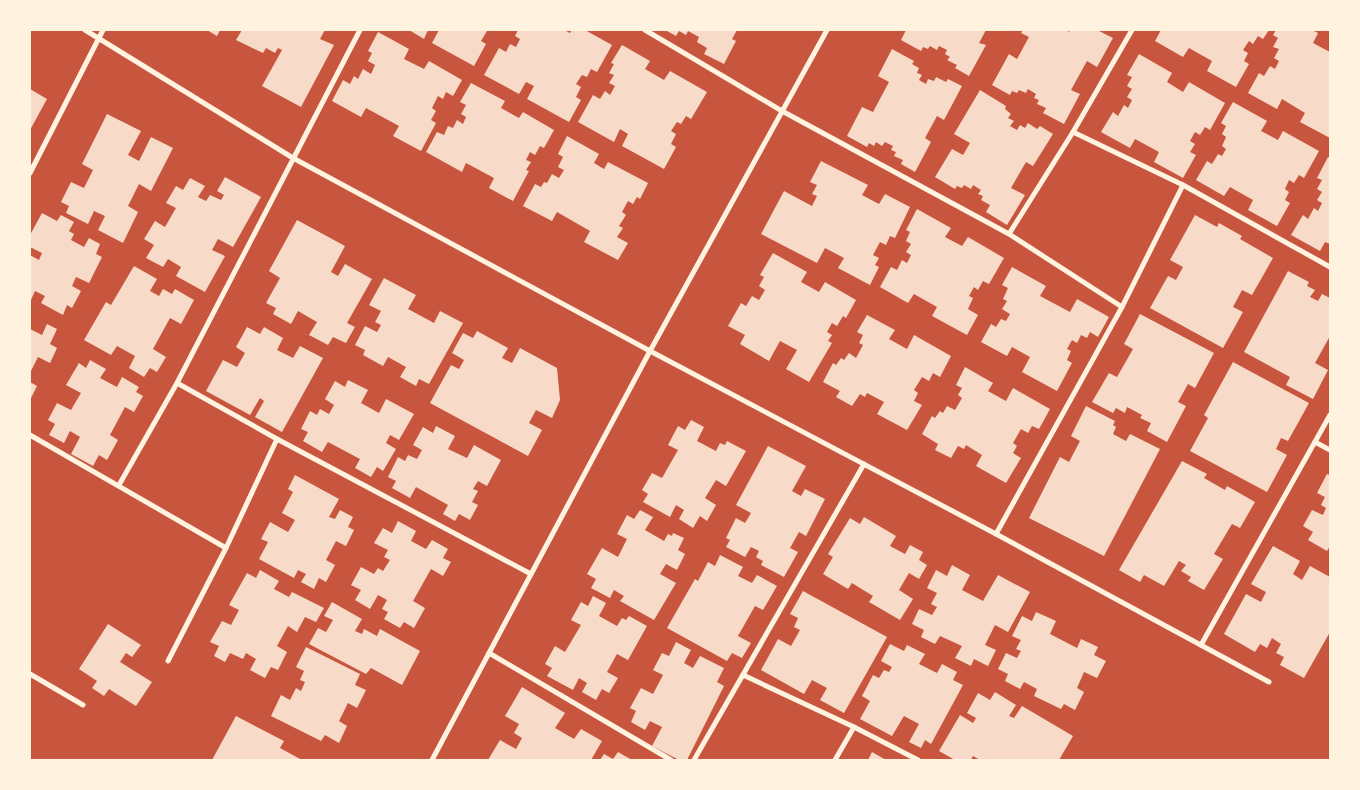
<svg xmlns="http://www.w3.org/2000/svg" width="1360" height="790" viewBox="0 0 1360 790" font-family="'Work Sans',sans-serif">
<rect width="100%" height="100%" fill="#c8553d"/>
<g fill="#f7dbc8">
<path d="M207 30H220L217 36Z"/>
<path d="M242 30H325L320 39 334 45 301 107 262 86 282 50 278 48 275 53 266 48 263 53 236 40Z"/>
<path d="M409 30H428L424 39Z"/>
<path d="M439 30 487 31 481 41 486 44 474 66 432 43Z"/>
<path d="M518 30H564L570 33 572 30H585L612 45 597 72 591 69 587 77 582 75 576 84 581 87 576 97 581 100 569 122 527 99 534 86 526 82 519 94 484 75 499 48 506 52 510 44 516 47 520 39 515 36Z"/>
<path d="M665 30H737L732 39 736 41 724 64 704 54 707 48 697 42 699 37 688 31 686 35 679 31 676 36Z"/>
<path d="M906 30H986L979 43 986 45 969 76 955 68 957 65 947 60 950 57 945 54 947 50 939 46 937 50 930 46 928 49 923 47 921 51 901 40Z"/>
<path d="M1023 30H1066L1069 32 1070 30H1097L1113 38 1097 67 1087 61 1071 90 1080 94 1064 124 1043 113 1046 108 1037 104 1039 100 1034 98 1036 94 1028 89 1026 93 1019 90 1017 93 1012 91 1010 95 992 85 1009 54 1017 59 1029 37 1021 33Z"/>
<path d="M1161 30H1269L1263 39 1258 36 1253 44 1249 41 1243 50 1248 53 1244 61 1249 64 1236 87 1207 71 1212 61 1189 48 1183 57 1155 41Z"/>
<path d="M1276 30H1312L1318 33 1313 43 1330 52V138L1300 122 1305 113 1282 99 1277 109 1248 93 1259 73 1264 76 1270 66 1275 69 1279 61 1274 58 1279 49 1273 47 1278 38 1273 35Z"/>
<path d="M378 32 409 49 404 59 424 69 429 61 462 80 453 96 446 92 443 99 438 96 432 108 436 111 431 120 436 123 421 151 393 136 399 126 366 108 361 117 332 101 343 80 350 84 354 76 358 79 363 69 371 74 375 65 368 61 372 53 368 51Z"/>
<path d="M622 45 650 61 645 69 664 80 670 71 707 92 691 119 686 116 681 124 677 122 671 131 676 134 671 144 676 147 664 169 622 146 628 134 620 129 614 142 578 122 593 95 600 99 605 91 610 95 615 86 609 83 614 75 609 73 614 64 611 63Z"/>
<path d="M892 49 914 61 912 64 919 68 917 73 922 75 919 80 926 84 928 79 934 81 936 77 946 82 948 79 962 86 944 120 937 116 925 138 931 142 915 172 901 164 903 160 894 156 896 152 891 150 893 146 885 142 882 146 876 142 874 146 869 143 867 147 847 136 862 107 873 112 889 82 878 76Z"/>
<path d="M1139 54 1172 73 1167 82 1183 92 1189 82 1225 103 1210 130 1205 127 1200 135 1195 132 1190 141 1195 144 1190 152 1196 155 1183 178 1154 162 1159 152 1135 139 1130 148 1101 132 1113 112 1118 116 1124 105 1128 108 1132 100 1127 97 1132 89 1127 86 1132 77 1127 75Z"/>
<path d="M471 83 505 101 501 108 519 118 523 112 554 130 544 148 540 146 535 155 530 152 526 160 531 162 526 170 529 171 513 201 489 188 494 178 466 163 462 172 426 152 437 132 444 135 448 126 453 128 457 120 463 124 466 117 461 114 466 105 460 102Z"/>
<path d="M30 89 47 99 30 130Z"/>
<path d="M980 90 1006 106 1005 109 1011 114 1008 118 1014 121 1010 126 1017 130 1020 125 1025 128 1028 123 1037 129 1040 126 1053 134 1033 166 1026 162 1011 188 1025 195 1007 225 986 212 990 205 981 200 983 196 978 194 981 190 973 185 971 189 964 185 962 188 957 186 955 189 935 177 952 149 963 155 970 143 954 134Z"/>
<path d="M1233 102 1267 121 1261 131 1278 140 1283 131 1319 151 1304 178 1299 175 1294 183 1289 180 1285 189 1289 192 1285 200 1290 203 1277 226 1248 210 1253 200 1230 187 1224 196 1196 180 1207 161 1212 164 1218 154 1222 156 1226 149 1222 146 1226 137 1222 134 1226 126 1221 123Z"/>
<path d="M107 114 141 131 128 155 139 161 151 137 173 148 151 191 139 184 128 206 138 212 123 243 98 230 105 216 94 211 88 224 66 213 69 206 61 202 71 182 84 188 93 170 82 164Z"/>
<path d="M567 136 599 154 594 163 604 169 608 162 648 183 640 199 637 197 633 204 628 201 622 212 626 215 619 226 623 228 617 237 628 243 618 260 584 242 590 231 557 212 552 221 523 206 535 184 541 187 544 182 547 183 552 174 559 178 564 170 558 167 563 157 558 154Z"/>
<path d="M1328 157 1330 158V244L1325 242 1320 251 1291 235 1303 215 1308 219 1314 208 1318 211 1322 203 1317 200 1322 192 1317 189 1322 180 1317 178Z"/>
<path d="M821 161 868 185 862 195 879 204 885 194 910 207 895 238 890 236 886 245 880 242 873 255 879 258 875 265 879 267 870 285 838 268 844 258 825 248 817 263 761 234 784 191 812 206 817 196 812 194 817 185 810 182Z"/>
<path d="M225 177 261 197 233 247 218 239 212 250 225 256 205 292 176 276 181 267 168 259 163 267 146 258 154 245 144 239 155 221 165 227 176 208 166 203 176 186 183 190 190 178 205 186 198 197 206 201 210 195 221 200 224 195 217 191Z"/>
<path d="M917 209 951 228 945 237 962 246 968 237 1004 258 989 284 983 281 978 290 974 287 969 296 973 298 968 309 978 315 967 335 932 316 937 307 914 294 908 303 880 287 891 267 897 270 902 260 907 263 911 255 906 252 911 244 906 241 910 232 906 230Z"/>
<path d="M42 213 57 221 61 215 74 222 69 231 74 234 71 240 84 247 89 238 100 244 96 254 102 257 89 283 76 277 72 286 81 291 72 308 67 305 63 315 41 303 45 296 35 291 30 302V255L39 260 42 253 30 247V235Z"/>
<path d="M1195 215 1217 227 1219 223 1242 236 1240 239 1273 258 1252 295 1242 290 1233 307 1243 312 1223 348 1150 308 1168 276 1176 280 1183 267 1170 260Z"/>
<path d="M297 220 345 246 331 272 338 276 345 264 372 279 347 323 355 327 346 343 333 337 328 345 309 335 317 322 298 311 291 324 273 314 276 308 266 303 280 278 269 271Z"/>
<path d="M773 253 807 272 801 282 819 292 825 282 856 300 846 318 843 316 837 326 832 323 827 332 832 335 828 341 832 343 809 382 786 369 797 350 780 341 769 361 740 344 745 335 728 326 741 303 746 306 752 296 759 300 765 290 759 286 764 277 760 275Z"/>
<path d="M134 266 157 279 150 291 159 296 163 289 172 294 175 289 194 300 181 324 170 318 153 349 166 357 157 372 150 368 144 377 129 368 135 356 117 346 111 355 84 340 106 302 111 305Z"/>
<path d="M1012 267 1046 286 1040 296 1070 312 1077 299 1109 317 1098 337 1090 332 1087 338 1081 335 1077 343 1072 340 1067 349 1071 351 1067 360 1072 363 1057 391 1022 372 1030 357 1012 347 1007 356 981 342 991 324 996 327 1001 319 1006 321 1010 314 1002 309 1007 301 1003 299 1008 288 1002 285Z"/>
<path d="M1288 271 1309 282 1307 286 1315 290 1310 297 1318 301 1322 294 1330 298V336L1315 363 1328 370 1313 399 1286 385 1290 377 1244 352Z"/>
<path d="M384 278 416 295 408 309 434 323 440 311 463 323 429 384 419 379 416 386 400 377 406 367 388 357 383 366 363 355 365 350 355 345 365 326 377 332 381 325 375 322 381 311 369 305Z"/>
<path d="M1140 314 1214 353 1195 388 1188 384 1178 402 1186 406 1167 442 1147 431 1151 423 1140 418 1142 415 1127 407 1125 413 1116 408 1113 413 1092 402 1109 373 1117 377 1133 349 1124 344Z"/>
<path d="M867 315 895 330 889 339 907 349 914 335 951 356 940 377 933 373 929 381 922 377 914 390 918 393 914 401 922 405 907 430 877 414 884 402 867 393 865 397 860 394 852 406 836 397 840 391 823 382 833 363 836 365 841 358 844 360 849 353 856 358 863 345 859 343 863 335 857 332Z"/>
<path d="M47 324 57 329 50 344 57 348 50 363 38 357 30 373V329L42 335Z"/>
<path d="M247 327 260 334 264 327 283 338 277 350 293 358 300 346 323 358 282 432 255 417 264 401 260 398 250 415 206 391 223 360 237 367 245 353 236 347Z"/>
<path d="M477 331 508 348 502 358 512 363 520 348 557 368 560 400 552 418 536 410 529 423 542 430 528 456 430 403 451 365 459 369 464 360 452 353 463 333 473 338Z"/>
<path d="M90 360 106 369 100 378 117 387 122 377 139 387 136 392 143 396 134 412 125 407 110 435 118 440 107 460 99 455 93 466 71 454 80 437 70 431 64 443 49 435 55 424 48 420 57 403 71 410 81 393 66 385 79 363 86 368Z"/>
<path d="M1233 362 1309 403 1288 441 1281 438 1276 449 1287 455 1267 492 1190 451 1208 418 1204 415Z"/>
<path d="M965 367 993 383 988 391 1006 401 1013 388 1050 409 1039 429 1032 426 1028 433 1021 429 1013 443 1017 446 1013 453 1021 458 1006 483 976 466 982 455 966 445 964 449 958 446 951 458 935 450 938 444 922 434 932 416 935 418 940 411 943 413 947 406 955 410 962 398 958 395 962 388 956 385Z"/>
<path d="M348 380 368 390 361 403 379 413 386 399 414 414 399 440 390 435 386 443 396 449 383 471 377 467 371 477 355 468 360 459 328 442 322 452 303 441 308 432 301 429 310 411 317 415 320 409 329 414 334 405 325 399 335 381 345 387Z"/>
<path d="M30 382 37 386 30 400Z"/>
<path d="M1086 406 1115 421 1113 425 1116 427 1113 434 1126 441 1130 434 1160 449 1104 556 1029 518 1060 457 1069 462 1080 441 1071 436Z"/>
<path d="M691 420 704 427 697 441 716 451 720 443 725 445 727 441 746 451 726 486 716 480 705 498 716 505 707 521 700 516 693 528 679 519 684 510 676 505 670 517 643 502 648 494 642 490 652 473 662 478 678 450 668 445 678 426 685 430Z"/>
<path d="M436 426 455 436 448 449 467 458 474 445 501 460 487 486 478 481 473 489 478 491 472 502 478 505 470 520 459 514 455 521 443 514 448 505 416 487 410 498 392 488 396 481 388 477 398 457 405 461 408 455 417 459 422 450 413 445 423 427 433 433Z"/>
<path d="M768 446 806 466 792 491 801 496 805 489 825 499 806 536 799 532 790 548 798 552 784 577 761 565 763 561 756 557 759 551 751 547 745 557 726 547 730 540 726 538 736 518 745 523 751 513 736 505Z"/>
<path d="M1182 461 1207 474 1204 478 1225 490 1227 486 1255 502 1240 528 1232 524 1214 554 1223 559 1204 590 1188 581 1191 577 1181 571 1186 565 1179 561 1164 586 1144 575 1140 582 1119 570Z"/>
<path d="M1327 474 1330 475V546L1327 551 1308 540 1313 532 1303 526 1312 510 1323 515 1326 508 1321 505 1325 497 1317 493Z"/>
<path d="M295 475 339 499 329 517 335 519 340 510 353 517 348 527 354 530 346 546 336 541 326 560 335 565 326 582 319 578 314 589 301 582 306 574 298 570 294 578 259 559 268 542 261 539 270 522 288 532 295 520 282 513 293 492 288 489Z"/>
<path d="M640 510 653 517 645 530 664 541 668 534 672 536 673 533 684 538 678 550 685 554 677 570 666 564 660 574 676 583 654 620 620 601 624 596 614 590 610 598 591 588 596 579 587 574 602 548 618 557 627 539 617 534 627 515 634 519Z"/>
<path d="M864 517 896 536 890 546 905 554 910 545 923 552 919 560 927 565 919 579 909 573 899 590 913 599 900 620 869 602 873 596 852 583 848 589 823 574 833 557 828 554 850 518 860 524Z"/>
<path d="M398 521 416 531 411 541 426 549 432 540 448 549 443 558 451 562 443 576 431 569 413 601 425 608 414 628 404 622 400 628 384 619 388 612 382 609 387 600 378 595 370 609 355 600 361 590 351 585 361 567 374 574 378 568 383 571 390 560 384 557 388 550 374 543 383 528 392 533Z"/>
<path d="M1273 546 1300 561 1293 574 1302 580 1310 566 1330 577V632L1304 678 1280 665 1284 657 1276 653 1281 644 1272 638 1267 648 1260 644 1255 652 1224 634 1246 594 1261 602 1266 592 1251 584Z"/>
<path d="M720 555 743 567 738 576 752 583 757 575 777 586 763 610 755 606 738 636 751 643 742 658 732 653 727 661 667 628 695 579 698 581 708 562 715 566Z"/>
<path d="M952 565 970 575 962 590 983 601 998 575 1030 592 1008 632 995 625 985 645 996 650 988 666 974 659 971 666 955 658 962 646 940 636 935 644 921 637 924 630 912 624 919 609 932 615 937 607 931 604 937 593 927 588 936 570 947 576Z"/>
<path d="M260 570 279 581 274 589 289 597 292 592 324 608 316 622 305 617 297 632 288 626 277 646 287 652 278 670 271 667 265 678 250 670 256 659 246 653 243 659 230 653 225 662 214 656 219 646 210 642 222 621 231 625 239 610 229 605 247 573 256 578Z"/>
<path d="M803 591 887 637 844 713 820 700 827 688 812 680 804 694 761 670 778 639 791 646 800 630 794 627 798 618 790 614Z"/>
<path d="M593 596 606 603 599 616 617 626 622 618 626 620 629 616 647 626 628 660 617 654 607 672 618 678 609 693 602 689 596 700 582 692 587 683 579 678 573 690 547 676 552 668 545 664 555 646 565 652 581 625 571 620 581 602 588 606Z"/>
<path d="M332 602 362 619 355 631 362 634 364 629 377 636 380 629 420 651 402 685 371 668 366 674 309 644 318 628 326 632 333 620 324 616Z"/>
<path d="M1036 612 1056 621 1050 634 1077 648 1081 639 1098 647 1094 655 1106 661 1097 678 1084 672 1077 688 1084 692 1075 710 1064 704 1061 709 1034 696 1037 689 1024 682 1020 689 1005 681 1008 674 998 669 1006 653 1017 658 1021 651 1016 649 1021 640 1012 636 1022 616 1032 621Z"/>
<path d="M108 624 141 645 132 657 126 653 120 662 152 682 136 706 109 689 104 696 92 688 97 681 79 669Z"/>
<path d="M676 642 691 650 684 663 693 668 700 656 724 668 717 682 724 686 687 760H679L652 746 662 727 650 721 645 730 631 722 636 711 630 708 641 688 653 694 663 675 653 670 662 653 669 656Z"/>
<path d="M890 644 904 651 907 645 925 654 919 664 937 673 942 664 957 672 953 680 963 685 931 744 925 740 921 748 909 742 919 724 904 716 892 736 860 719 870 701 862 696 873 675 879 678 884 670 889 672 892 667 881 661Z"/>
<path d="M306 647 360 674 355 685 366 690 357 708 348 703 339 721 347 726 339 743 325 735 321 741 271 716 281 695 290 700 296 688 301 691 305 682 300 680 304 671 296 667Z"/>
<path d="M522 687 565 713 555 728 574 739 581 729 602 741 591 760 586 759 585 760H488L500 740 516 749 522 738 514 733 519 724 505 716Z"/>
<path d="M995 692 1016 705 1009 716 1014 718 1022 706 1073 736 1059 760H980L973 756 971 760H955L939 751 960 715 973 723 976 718 967 713 978 693 990 700Z"/>
<path d="M236 716 284 741 280 748 302 760H212Z"/>
<path d="M618 752 632 760H600L604 754 613 759Z"/>
<path d="M872 752 886 760H868Z"/>
</g>
<g fill="none" stroke-linecap="round" stroke-linejoin="round">
<g stroke="#fff3e0" stroke-width="5">
<path d="M85 30 293 158 650 351 996 534 1269 682"/>
<path d="M645 30 782 111 1009 234 1122 307"/>
<path d="M1073 132 1183 185 1330 267"/>
<path d="M30 173 103 30"/>
<path d="M1009 234 1073 132 1132 30"/>
<path d="M177 383 277 439 531 574"/>
<path d="M30 435 226 548"/>
<path d="M1315 442 1330 450"/>
<path d="M119 485 177 383 360 30"/>
<path d="M996 534 1122 307 1183 185"/>
<path d="M1201 645 1330 415"/>
<path d="M489 653 671 760"/>
<path d="M168 661 226 548 277 439"/>
<path d="M30 674 83 705"/>
<path d="M743 675 854 727 918 760"/>
<path d="M432 760 650 351 827 30"/>
<path d="M694 760 864 464"/>
<path d="M835 760 854 727"/>
</g>
</g>
<rect width="1360" height="790" fill="none" stroke="#fff3e0" stroke-width="62"/>
</svg>
